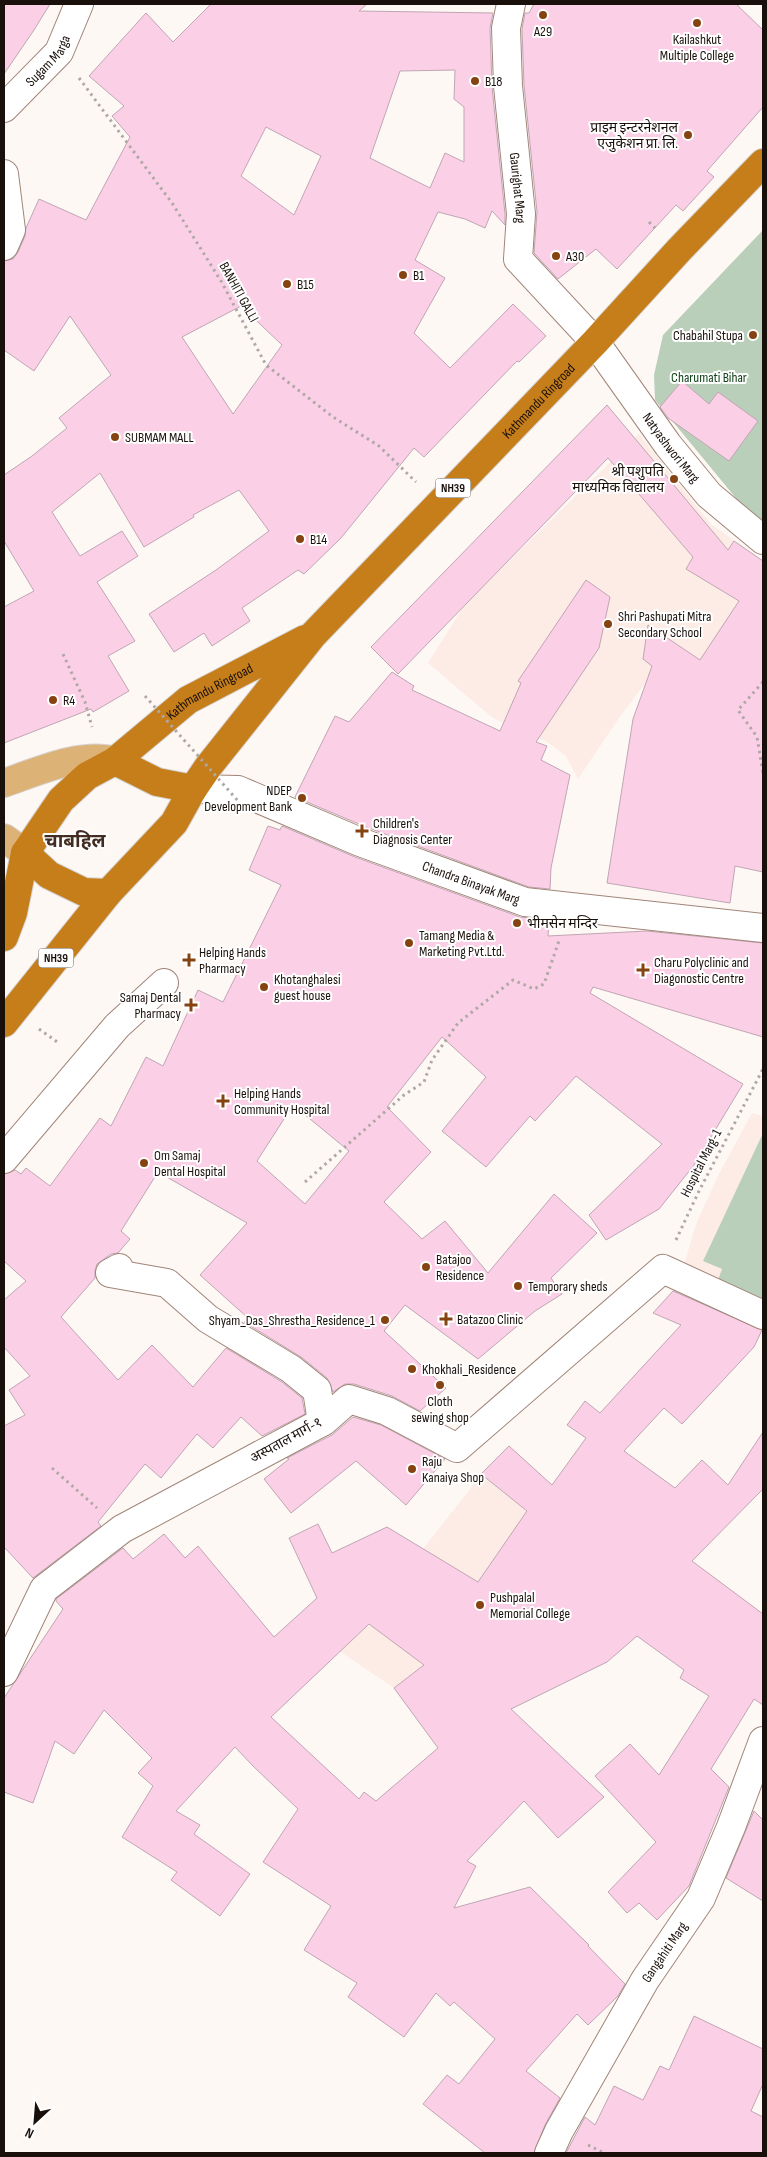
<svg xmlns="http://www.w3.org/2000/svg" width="767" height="2157" viewBox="0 0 767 2157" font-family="'Sofia Sans Condensed','Noto Sans Devanagari',sans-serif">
<rect width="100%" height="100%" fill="#fef8f5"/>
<g fill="#fcece5">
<path d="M639 434 711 524 763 561V644L716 711 656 669 619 718 578 779 566 756 547 742 493 718 428 663 465 604Z"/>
<path d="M752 1113 763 1116V1133L703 1261 722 1269 718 1280 684 1265 696 1224 719 1174Z"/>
<path d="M509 1446 586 1516 626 1645 607 1662 549 1689 457 1738 422 1725 394 1688 329 1644 371 1625 423 1549 481 1475Z"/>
</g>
<g fill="#bacfba">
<path d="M763 230V531L655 400 654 375 663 335Z"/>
<path d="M763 1133V1299L718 1280 722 1269 703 1261Z"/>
</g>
<g fill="#fbd0e7" stroke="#c0a5b3" fill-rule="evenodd">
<path d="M4 4H50L34 30 4 74Z"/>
<path d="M211 4H367L359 11 493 13 490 28 492 87 505 214V225L492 211 485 228 465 219 438 212 415 260 445 278 414 333 450 368 513 304 546 336 519 362 517 361 424 457 414 448 341 538 304 574 298 570 242 608 250 621 212 646 204 633 174 652 149 614 216 570 269 531 239 490 193 515 194 517 144 547 100 473 52 512 80 556 122 531 138 556 97 582 135 641 108 656 129 691 93 712 91 709 4 743V607L34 591 4 541V475L32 456 67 428 59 418 111 375 70 316 34 371 4 350V261L13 259 18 252 25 236 26 228 39 199 86 220 130 137 112 116 124 106 89 76 146 13 173 42ZM455 70 454 99 464 107V162L445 153 430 188 370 158 400 71ZM266 127 321 156 294 215 241 176ZM241 306 282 345 233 414 182 337Z"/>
<path d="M534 4H736L763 30V107L707 171 714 177 683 211 676 205 617 269 596 249 558 279 534 253 537 212 524 85 522 29 525 13H529Z"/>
<path d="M682 381 709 404 718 392 758 421 729 461 668 418 660 407Z"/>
<path d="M607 405 728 550 734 541 763 561V872L735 866 730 903 607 883 633 719 652 666 643 659 648 625 700 660 739 601 686 569 693 557 608 458 398 674 371 647Z"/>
<path d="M586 580 610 597 599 648 536 742 547 746 541 760 570 775 551 868 550 889 529 887 366 827 295 797 335 716 349 722 392 672 414 686 412 690 500 731 521 683 518 681Z"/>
<path d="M268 826 280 830 282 826 355 857 520 917 549 920 548 936 647 931 763 943V1037L593 987 590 993 743 1084 694 1165 659 1209 606 1240 589 1215 662 1144 576 1076 535 1121 530 1116 486 1167 442 1131 486 1077 442 1037 387 1107 431 1152 384 1202 422 1239 445 1221 488 1273 554 1194 597 1233 551 1278 562 1294 535 1311 478 1359 405 1305 384 1331 446 1388 420 1411 392 1396 354 1384H345L333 1392 327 1378 301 1357 244 1322 248 1318 200 1275 247 1223 158 1172 121 1231 130 1239 118 1253 111 1254 97 1264 95 1271V1278L61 1317 118 1380 152 1345 193 1387 226 1348 282 1382 302 1398 305 1414 262 1436 241 1417 213 1448 197 1434 161 1478 145 1464 98 1522 101 1526 33 1578 4 1547V1426L25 1415 9 1390 30 1376 4 1347V1300L26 1281 4 1261V1174L15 1170 21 1174 26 1168 50 1186 100 1118 111 1126 146 1057 163 1066 198 990 223 1002 281 885 249 870ZM293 1105 349 1151 305 1204 257 1161Z"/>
<path d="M673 1291 762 1330 754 1347 682 1424 664 1408 624 1451 675 1488 702 1460 728 1485 763 1432V1489L692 1561 763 1614V1705L754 1699 711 1769 729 1787 689 1886 657 1920 639 1903 627 1913 608 1892 656 1842 595 1776 630 1744 659 1775 709 1696 680 1678 684 1670 637 1636 607 1662 511 1709 604 1797 558 1838 524 1801 467 1861 476 1866 454 1908 530 1887 589 1945 588 1946 625 1984 618 1996 588 2025 577 2014 526 2071 560 2098 545 2125 534 2153H485L423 2104 447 2075 459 2084 495 2039 454 2002 450 2006 436 1993 404 2037 348 1997 357 1983 304 1950 331 1906 263 1862 298 1809 253 1766 235 1747 176 1811 200 1825 194 1834 250 1874 220 1916 171 1880 177 1872 122 1837 153 1786 138 1773 152 1758 104 1710 74 1754 55 1741 33 1803 4 1792V1698L63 1609 56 1601V1599L123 1548 133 1559 164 1534 185 1558 198 1546 274 1637 317 1598 289 1538 318 1524 332 1553 387 1527 478 1582 527 1511 481 1474 509 1446 552 1485 586 1438 567 1425 585 1401 600 1413 681 1325 653 1313ZM369 1624 424 1665 394 1688 438 1748 376 1801 364 1792 359 1799 271 1717Z"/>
<path d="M353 1417 381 1425 445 1459 406 1505 356 1461 291 1513 264 1479 289 1459 287 1458 332 1435Z"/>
<path d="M754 1811 763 1820V1901L726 1878Z"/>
<path d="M694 2016 763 2049V2084L751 2111 763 2117V2153H566L585 2117 595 2125 614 2086 643 2100 660 2066 669 2070Z"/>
</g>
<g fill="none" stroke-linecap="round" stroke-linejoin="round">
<g stroke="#a08578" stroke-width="30">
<g id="street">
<path id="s1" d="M511 4 506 28 508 86 521 214 518 259 595 342 668 445 709 495 763 540"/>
<path id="s2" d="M4 108 59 52 79 4"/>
<path d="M4 174 11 230 4 246"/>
<path id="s3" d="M193 789 238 790 360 842 525 902 763 928"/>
<path d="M4 1159 117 1026 164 983"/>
<path d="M119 1268 110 1273 167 1283 208 1319 291 1369 317 1390 322 1422"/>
<path d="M4 1672 44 1589 122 1529 324 1421 349 1399 387 1411 457 1448 663 1269 763 1315"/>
<path id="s4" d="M549 2153 559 2131 645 1980 701 1898 731 1827 763 1741"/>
</g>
</g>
<g stroke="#d6d4d3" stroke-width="30">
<g id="primary">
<path d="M4 783C36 772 82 751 115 761"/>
<path d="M4 838 25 853"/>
</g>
</g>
<g stroke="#d6d4d3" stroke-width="30">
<g id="highway">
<path d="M115 761 157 782 193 789"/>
<path d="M25 853 49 875 84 892 108 893"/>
<path id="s5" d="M4 937 13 913 25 853 61 800 87 776 115 761 188 700 305 639"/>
<path id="s6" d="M4 1023 108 893 174 823 193 789 208 767 313 635 595 342 679 250 763 163"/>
</g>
</g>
<g stroke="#afa8a4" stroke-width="3" stroke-dasharray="2.5 4" stroke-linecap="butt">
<path d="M79 78 172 203 221 281 266 365 333 417 379 446 416 482"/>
<path d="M649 222 655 228"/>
<path d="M63 654 85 702 92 727"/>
<path d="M763 682 738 710 757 737 763 773"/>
<path d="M39 1029 60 1044"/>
<path d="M305 1182 404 1095 424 1082 432 1060 458 1023 513 980 534 989 544 984 560 938"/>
<path d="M676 1240 698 1193 763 1069"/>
<path d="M52 1468 97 1508"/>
<path d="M588 2145 604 2153"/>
</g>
<use href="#street" stroke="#fff" stroke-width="28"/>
<use href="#primary" stroke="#dcb276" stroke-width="28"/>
<use href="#highway" stroke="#c57e1a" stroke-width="28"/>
<path stroke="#afa8a4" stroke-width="3" stroke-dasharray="2.5 4" stroke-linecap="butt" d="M145 696 239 802"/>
</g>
<g fill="#844310" stroke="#fff" stroke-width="2">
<circle cx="543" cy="15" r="5"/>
<circle cx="697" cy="23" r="5"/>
<circle cx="475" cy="81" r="5"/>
<circle cx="688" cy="135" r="5"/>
<circle cx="556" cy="256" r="5"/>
<circle cx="403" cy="275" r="5"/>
<circle cx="287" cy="284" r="5"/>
<circle cx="753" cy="335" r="5"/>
<circle cx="115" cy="437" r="5"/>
<circle cx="674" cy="479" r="5"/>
<circle cx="300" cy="539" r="5"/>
<circle cx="608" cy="624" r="5"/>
<circle cx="53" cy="700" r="5"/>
<circle cx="302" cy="798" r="5"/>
<path d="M359.5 823.5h5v5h5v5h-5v5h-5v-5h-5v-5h5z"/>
<circle cx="517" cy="923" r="5"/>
<circle cx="409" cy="943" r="5"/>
<path d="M186.5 952.5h5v5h5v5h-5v5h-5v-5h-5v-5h5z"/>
<path d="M640.5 962.5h5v5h5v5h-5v5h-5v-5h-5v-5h5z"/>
<circle cx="264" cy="987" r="5"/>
<path d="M188.5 997.5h5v5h5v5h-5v5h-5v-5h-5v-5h5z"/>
<path d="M220.5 1093.5h5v5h5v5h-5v5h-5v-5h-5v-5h5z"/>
<circle cx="144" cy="1163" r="5"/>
<circle cx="426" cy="1267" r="5"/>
<circle cx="518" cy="1286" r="5"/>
<path d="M443.5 1311.5h5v5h5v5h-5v5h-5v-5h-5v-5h5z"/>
<circle cx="385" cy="1320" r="5"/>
<circle cx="412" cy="1369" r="5"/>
<circle cx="440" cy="1385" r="5"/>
<circle cx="412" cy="1469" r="5"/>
<circle cx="480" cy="1605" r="5"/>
</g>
<g text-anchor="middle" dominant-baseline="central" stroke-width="4" stroke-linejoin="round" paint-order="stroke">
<g fill="#fff" stroke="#5f5854" stroke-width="1">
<rect x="435.5" y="478.5" width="35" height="19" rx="4"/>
<rect x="38.5" y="948.5" width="35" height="19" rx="4"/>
</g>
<g font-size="12" font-weight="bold" fill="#1a100b">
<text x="453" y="488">NH39</text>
<text x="56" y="958">NH39</text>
</g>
<g font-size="14" fill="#1a100b" stroke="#fff" text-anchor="start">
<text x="543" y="31" text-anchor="middle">A29</text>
<text x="697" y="39" text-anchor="middle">Kailashkut<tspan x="697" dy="16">Multiple College</tspan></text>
<text x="485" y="81">B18</text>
<text x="678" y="127" text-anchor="end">प्राइम इन्टरनेशनल<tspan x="678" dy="16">एजुकेशन प्रा. लि.</tspan></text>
<text x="566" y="256">A30</text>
<text x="413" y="275">B1</text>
<text x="297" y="284">B15</text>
<text x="743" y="335" text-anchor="end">Chabahil Stupa</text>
<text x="125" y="437">SUBMAM MALL</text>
<text x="664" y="471" text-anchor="end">श्री पशुपति<tspan x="664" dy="16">माध्यमिक विद्यालय</tspan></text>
<text x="310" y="539">B14</text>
<text x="618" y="616">Shri Pashupati Mitra<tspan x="618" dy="16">Secondary School</tspan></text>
<text x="63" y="700">R4</text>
<text x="292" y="790" text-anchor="end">NDEP<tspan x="292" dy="16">Development Bank</tspan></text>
<text x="373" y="823">Children's<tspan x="373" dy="16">Diagnosis Center</tspan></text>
<text x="527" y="923">भीमसेन मन्दिर</text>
<text x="419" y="935">Tamang Media &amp;<tspan x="419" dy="16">Marketing Pvt.Ltd.</tspan></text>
<text x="199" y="952">Helping Hands<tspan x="199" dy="16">Pharmacy</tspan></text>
<text x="654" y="962">Charu Polyclinic and<tspan x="654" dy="16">Diagonostic Centre</tspan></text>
<text x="274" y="979">Khotanghalesi<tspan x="274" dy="16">guest house</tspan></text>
<text x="181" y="997" text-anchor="end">Samaj Dental<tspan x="181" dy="16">Pharmacy</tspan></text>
<text x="234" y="1093">Helping Hands<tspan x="234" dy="16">Community Hospital</tspan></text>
<text x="154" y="1155">Om Samaj<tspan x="154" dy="16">Dental Hospital</tspan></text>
<text x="436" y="1259">Batajoo<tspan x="436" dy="16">Residence</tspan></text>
<text x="528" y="1286">Temporary sheds</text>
<text x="457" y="1319">Batazoo Clinic</text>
<text x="375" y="1320" text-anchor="end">Shyam_Das_Shrestha_Residence_1</text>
<text x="422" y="1369">Khokhali_Residence</text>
<text x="440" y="1401" text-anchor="middle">Cloth<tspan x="440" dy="16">sewing shop</tspan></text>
<text x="422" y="1461">Raju<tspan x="422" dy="16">Kanaiya Shop</tspan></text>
<text x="490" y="1597">Pushpalal<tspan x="490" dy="16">Memorial College</tspan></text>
</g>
<g font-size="14" fill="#1a100b" stroke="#fff">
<text stroke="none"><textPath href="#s2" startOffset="65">Sugam Marga</textPath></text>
<text stroke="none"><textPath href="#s1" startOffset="185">Gaurighat Marg</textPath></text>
<text transform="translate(239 292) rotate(61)">BANHITI GALLI</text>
<text stroke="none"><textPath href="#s6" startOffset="822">Kathmandu Ringroad</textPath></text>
<text stroke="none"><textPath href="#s1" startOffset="500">Natyashwori Marg</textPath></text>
<text stroke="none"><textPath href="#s5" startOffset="336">Kathmandu Ringroad</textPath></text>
<text stroke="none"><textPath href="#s3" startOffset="296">Chandra Binayak Marg</textPath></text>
<text transform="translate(701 1163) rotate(-63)">Hospital Marg-1</text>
<text transform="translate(286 1440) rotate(-29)">अस्पताल मार्ग-१</text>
<text stroke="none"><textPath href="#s4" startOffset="232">Gangahiti Marg</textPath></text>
</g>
<g font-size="14" fill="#0e4016" stroke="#fff">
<text x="709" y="377">Charumati Bihar</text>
</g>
<g font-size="19" font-weight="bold" fill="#432d22" stroke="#fff">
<text x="75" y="841">चाबहिल</text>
</g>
</g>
<rect width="767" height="2157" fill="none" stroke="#1a100b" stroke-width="10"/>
<g transform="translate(35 2122) rotate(206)" stroke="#ffffff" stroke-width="4" paint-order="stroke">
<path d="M0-4L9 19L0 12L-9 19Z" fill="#1a100b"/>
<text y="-8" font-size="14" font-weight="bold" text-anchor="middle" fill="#1a100b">N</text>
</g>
</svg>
